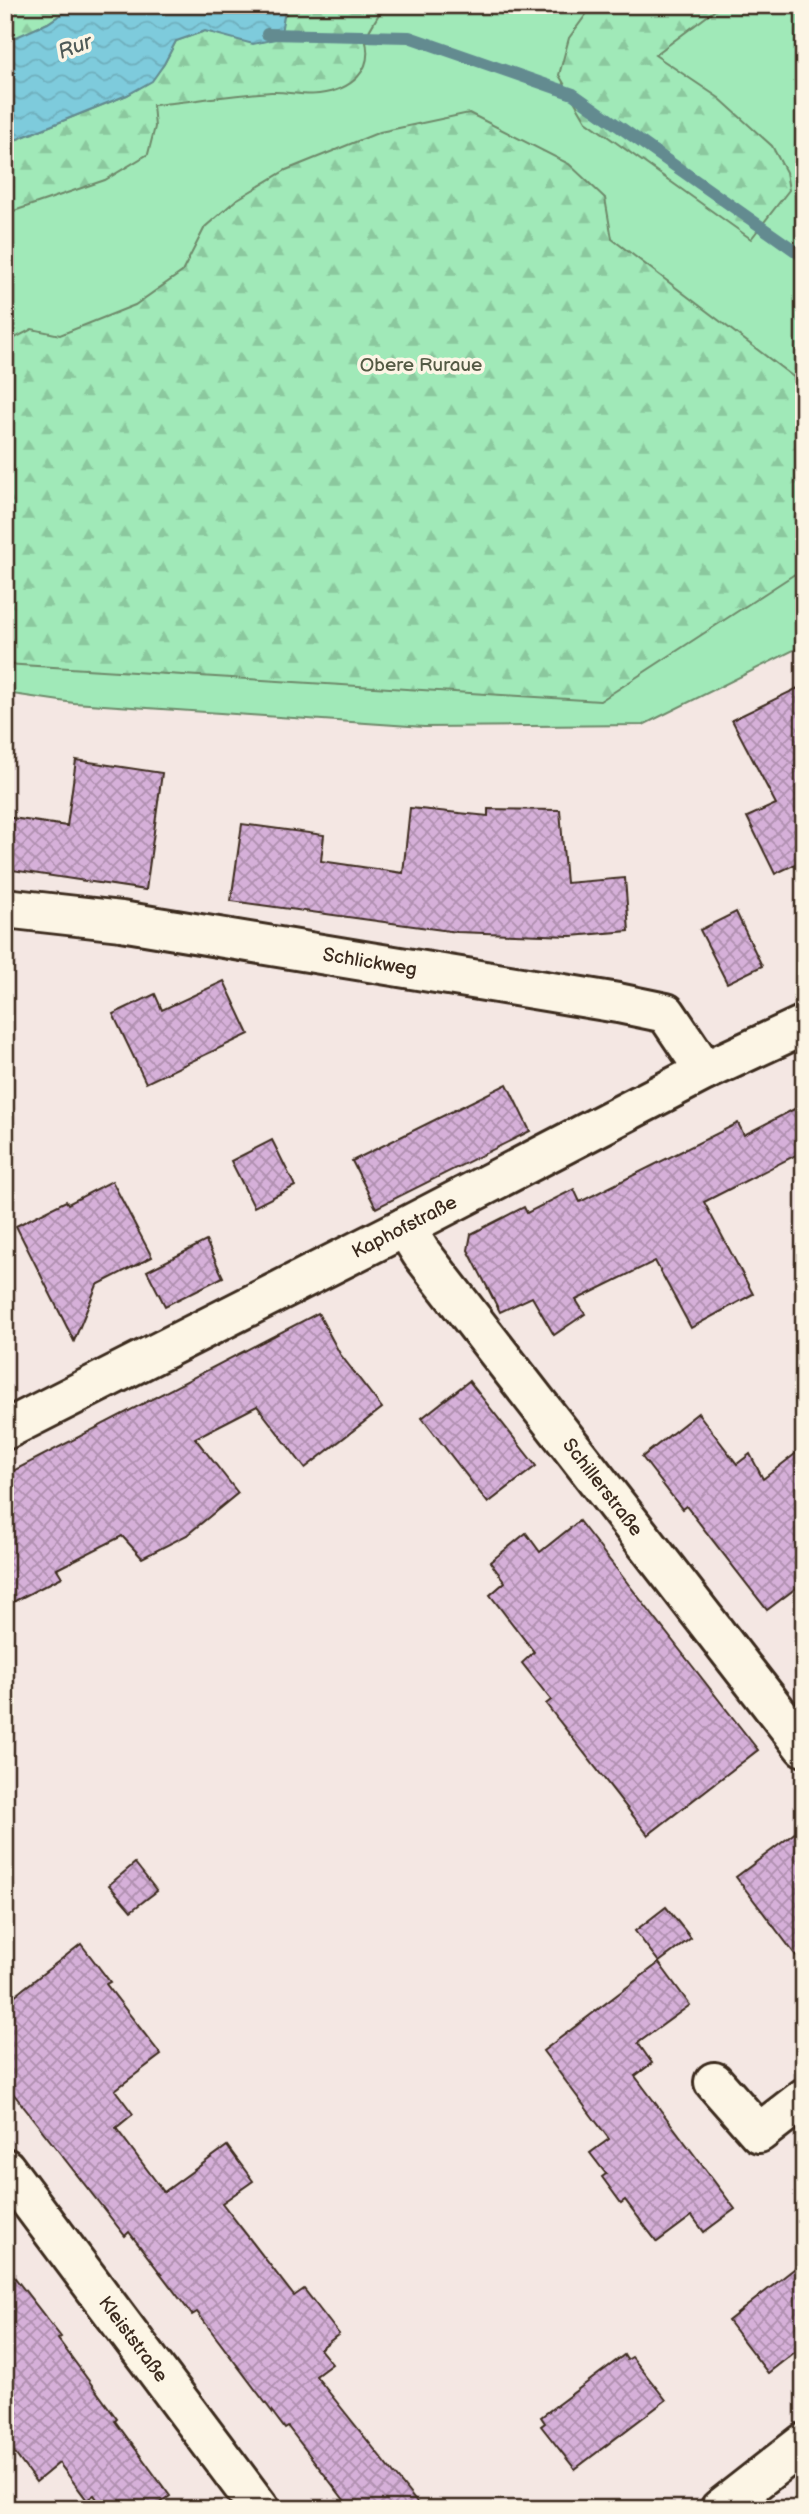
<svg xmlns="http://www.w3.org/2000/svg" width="809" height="2514" viewBox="0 0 809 2514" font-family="'Balsamiq Sans',sans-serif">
<defs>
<pattern id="forest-firs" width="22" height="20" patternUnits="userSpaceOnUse" patternTransform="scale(1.75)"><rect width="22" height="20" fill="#a0e9b8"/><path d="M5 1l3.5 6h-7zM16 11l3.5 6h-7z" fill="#8bc89e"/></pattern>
<pattern id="water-waves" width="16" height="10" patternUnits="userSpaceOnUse" patternTransform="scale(1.75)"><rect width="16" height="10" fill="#7ecbdc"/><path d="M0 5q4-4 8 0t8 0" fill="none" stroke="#6eaebc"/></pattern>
<pattern id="building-cross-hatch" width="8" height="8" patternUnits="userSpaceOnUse" patternTransform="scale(1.75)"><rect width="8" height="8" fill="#d6b0d9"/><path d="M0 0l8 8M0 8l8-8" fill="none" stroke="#af8faf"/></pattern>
</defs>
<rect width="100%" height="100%" fill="#f4e7e3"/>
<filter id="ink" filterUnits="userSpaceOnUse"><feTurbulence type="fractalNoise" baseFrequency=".0143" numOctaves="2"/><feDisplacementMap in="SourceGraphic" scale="14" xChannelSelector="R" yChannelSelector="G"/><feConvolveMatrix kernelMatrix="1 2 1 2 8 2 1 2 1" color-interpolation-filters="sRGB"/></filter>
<g filter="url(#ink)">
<path fill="#a0e9b8" stroke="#6e8a6b" stroke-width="2" d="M5 5H804V645L643 725 424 727 74 703 5 693Z"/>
<g fill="url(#forest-firs)" stroke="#6e8a6b" stroke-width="2">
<path d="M5 5H75L48 23 8 42H5Z"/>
<path d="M286 5H394L379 14 365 38C375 72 350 90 319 94 303 96 286 91 271 92 232 95 192 101 153 105L155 127 148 154 105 180 5 214V144L127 95 151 81 164 64 176 41 205 31 227 36 286 14Z"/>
<path d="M593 5H722L655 55 719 98 772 146 786 172 789 190 751 239 586 121 559 75 569 38Z"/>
<path d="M469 113 569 164 605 198 612 239 804 385V568L600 701 5 664V343L32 329 60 335 135 305 182 272 205 227 236 200 286 170 380 132Z"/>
</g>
<path fill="url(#water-waves)" stroke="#638b90" stroke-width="2" d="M75 5H103L115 10 141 5H286L280 38 253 44 205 31 176 41 164 64 152 81 127 95 5 144V42L48 23Z"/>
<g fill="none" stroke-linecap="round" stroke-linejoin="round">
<path stroke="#638b90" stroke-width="12" d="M267 34 409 37 573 94 804 257"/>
</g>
<g fill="url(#building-cross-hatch)" stroke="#3b2a1e" stroke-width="2">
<path d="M804 685V860L775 874 747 817 776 804 732 720Z"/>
<path d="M76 760 162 773 146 890 5 869V817L67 826Z"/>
<path d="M410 808 488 816V809L560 810 566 883 625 878 629 931 571 936 457 932 231 901 242 824 324 835 321 861 403 873Z"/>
<path d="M736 912 762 966 727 983 700 930Z"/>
<path d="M224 981 249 1034 146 1083 113 1014 155 994 162 1010Z"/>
<path d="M507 1084 530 1131 376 1208 352 1161Z"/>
<path d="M804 1104V1151L704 1202 753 1294 691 1328 655 1261 576 1300 585 1314 554 1335 532 1297 500 1312 468 1250 471 1234 524 1207 527 1213 574 1189 580 1202 738 1123 744 1135Z"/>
<path d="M272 1140 295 1186 254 1207 231 1161Z"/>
<path d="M112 1181 152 1257 97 1285 74 1341 16 1226 66 1201 68 1204Z"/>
<path d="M206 1241 223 1277 165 1306 147 1271Z"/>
<path d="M318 1313 340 1354 382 1408 305 1468 257 1406 232 1419 195 1438 238 1493 187 1535 142 1558 122 1536 57 1569 62 1577 5 1606V1475Z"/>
<path d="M469 1381 536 1466 488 1503 422 1418Z"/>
<path d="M698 1413 737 1464 750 1454 763 1479 804 1447V1582L767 1610 686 1506 682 1509 642 1457Z"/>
<path d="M579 1521 758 1750 648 1835 546 1704 551 1700 522 1663 534 1652 490 1595 505 1582 490 1562 526 1533 540 1552Z"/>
<path d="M804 1826V1966L736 1877Z"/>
<path d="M135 1863 157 1891 131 1911 109 1885Z"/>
<path d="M666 1907 691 1938 659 1962 635 1931Z"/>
<path d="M81 1944 110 1982 106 1984 161 2055 115 2090 133 2114 116 2128 164 2192 227 2146 253 2181 222 2203 294 2296 304 2289 339 2334 320 2349 332 2364 316 2376 422 2509H351L288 2427 285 2429 197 2312 192 2315 129 2232 125 2236 5 2083V2003Z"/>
<path d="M659 1963 690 2005 638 2043 652 2063 635 2076 735 2209 704 2232 692 2216 657 2242 625 2200 621 2203 602 2177 606 2174 590 2153 609 2139 543 2051Z"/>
<path d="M804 2261V2345L768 2373 728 2321Z"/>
<path d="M5 2265 61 2337 58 2339 117 2419 115 2421 170 2496 152 2509H104L94 2495 87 2500 59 2463 36 2482 5 2440Z"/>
<path d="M624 2355 627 2360 632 2357 666 2400 575 2469 541 2426 545 2423 541 2417Z"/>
</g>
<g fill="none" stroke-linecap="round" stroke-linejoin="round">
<g stroke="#3b2a1e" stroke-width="44">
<g id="minor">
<path id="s1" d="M5 908 121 921 618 1003 666 1013 705 1071"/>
<path id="s2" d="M405 1227 421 1253 804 1747"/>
<path d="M714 2082 759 2133 804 2098"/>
<path id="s3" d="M5 2168 260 2509"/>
<path d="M720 2509 804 2443"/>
</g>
</g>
<g stroke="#3b2a1e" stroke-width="44">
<g id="major">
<path id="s4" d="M5 1430 405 1227 705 1071 804 1025"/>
</g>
</g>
<use href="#minor" stroke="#fcf5e5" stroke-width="38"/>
<use href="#major" stroke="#fcf5e5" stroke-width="38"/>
</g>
</g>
<g text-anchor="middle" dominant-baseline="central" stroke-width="7" stroke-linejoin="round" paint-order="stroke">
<g font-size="19" fill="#545a44" stroke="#fcf5e5">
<text x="421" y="365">Obere Ruraue</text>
</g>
<g font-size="19" fill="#3b2a1e" stroke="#fcf5e5">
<text stroke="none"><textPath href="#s1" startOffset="369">Schlickweg</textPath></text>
<text stroke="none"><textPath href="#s4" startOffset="448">Kaphofstraße</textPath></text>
<text stroke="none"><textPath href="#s2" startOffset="327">Schillerstraße</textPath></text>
<text stroke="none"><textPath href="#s3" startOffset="214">Kleiststraße</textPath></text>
</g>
<g font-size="21" font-style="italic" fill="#4f5a57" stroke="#fcf5e5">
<text transform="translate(75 47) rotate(-21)">Rur</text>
</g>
</g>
<rect width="809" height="2514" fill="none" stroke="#fcf5e5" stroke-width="28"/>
<rect x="14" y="14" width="781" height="2486" fill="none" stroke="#3b2a1e" stroke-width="2.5" filter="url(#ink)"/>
</svg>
